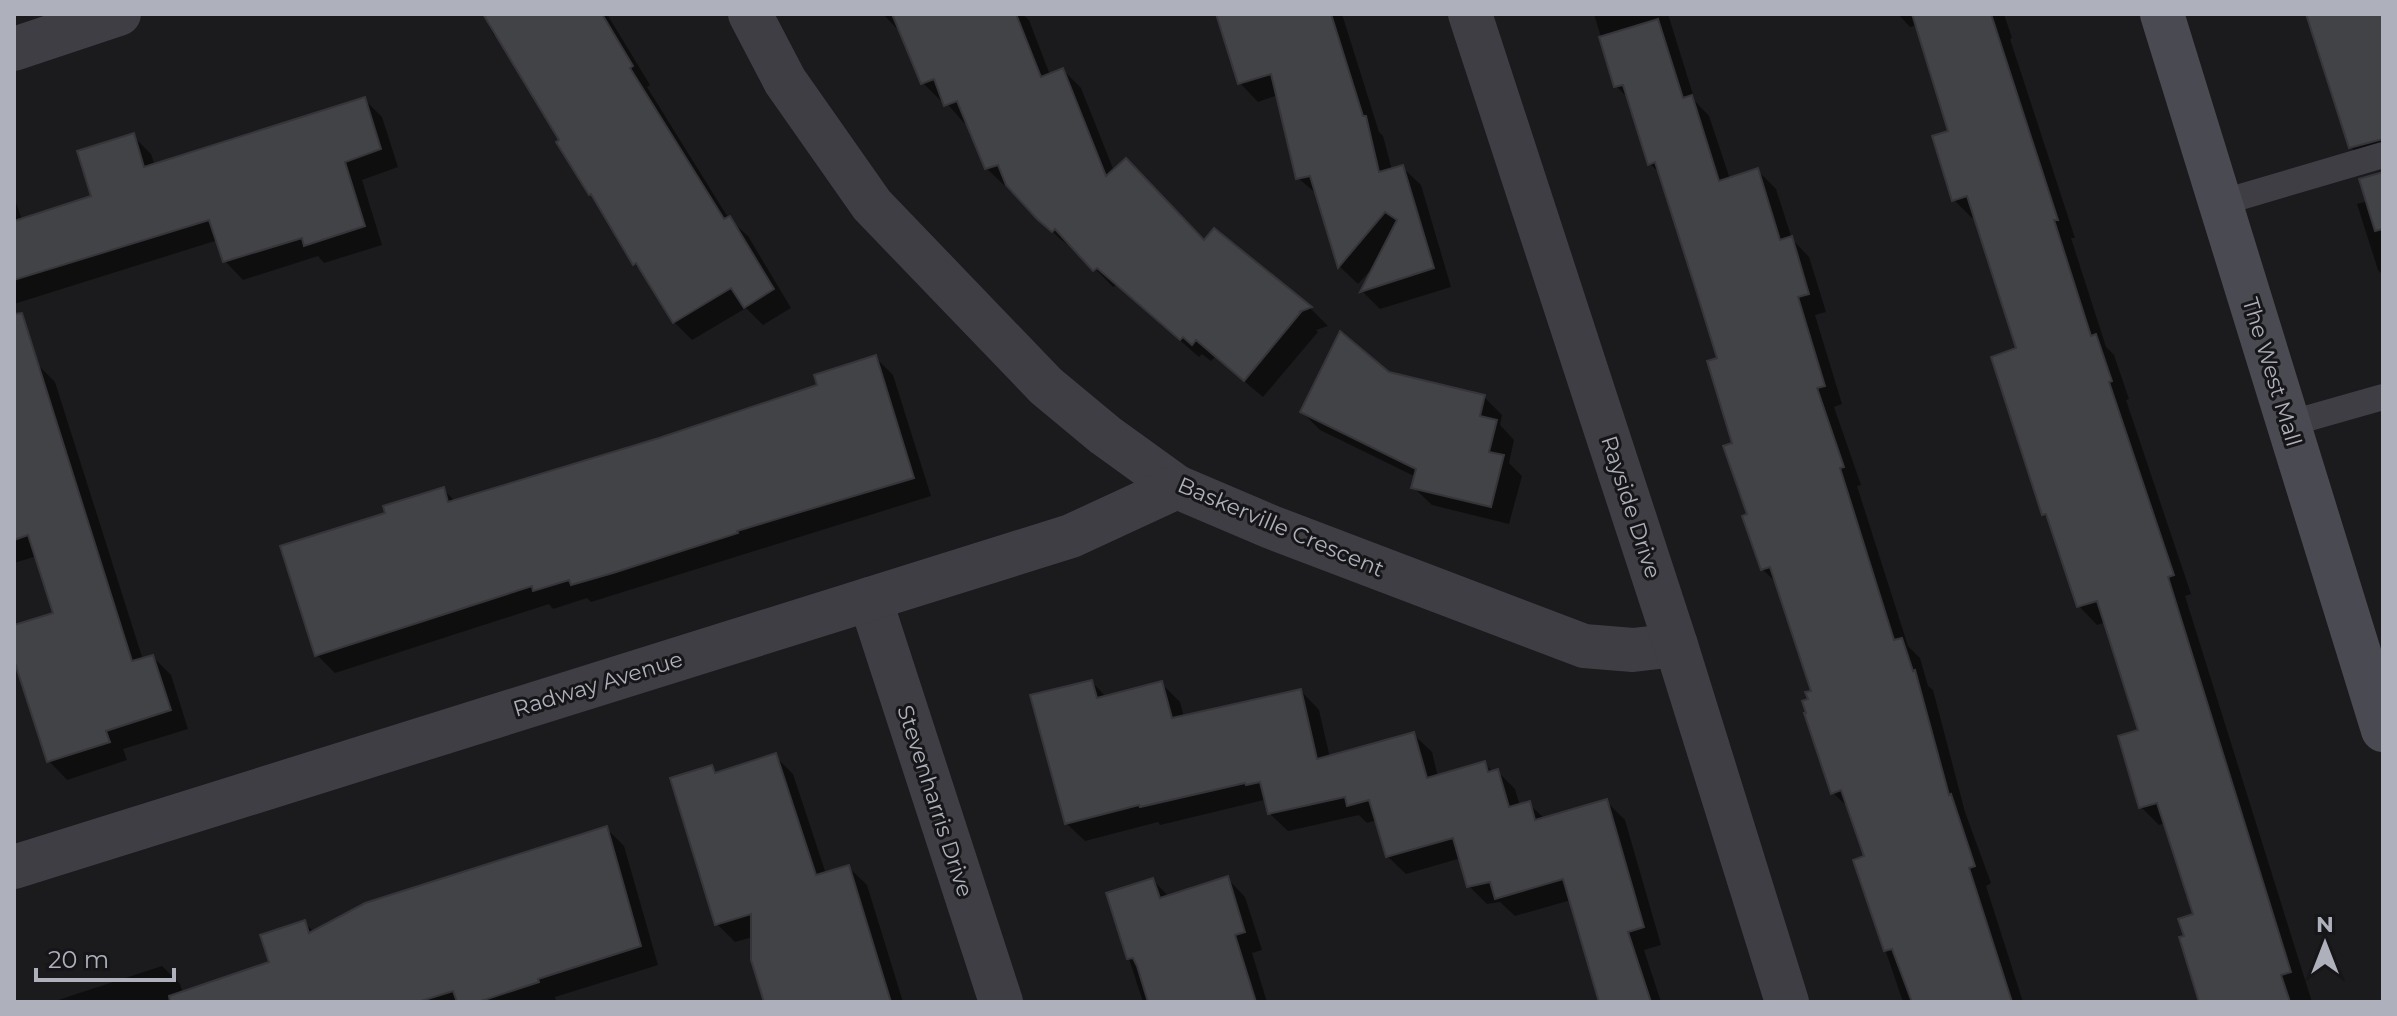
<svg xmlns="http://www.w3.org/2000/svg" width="2397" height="1016" viewBox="0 0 2397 1016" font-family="Montserrat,sans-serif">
<rect width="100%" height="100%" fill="#1b1b1d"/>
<g fill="#0007">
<path d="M484 14H607L650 85 647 87 729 219 748 236 791 308 763 325 746 308 692 340 674 322 646 276 634 264 505 46 493 34Z"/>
<path d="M883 14H1022L1029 20 1050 75 1063 70 1081 88 1114 171 1204 242 1214 231 1311 309 1328 326 1316 330 1318 332 1263 397 1215 357 1211 361 1202 354 1199 357 1116 285 1113 287 1074 247 1072 248 1058 237 1008 185 1005 186 986 168 968 122 964 123 944 100 941 101 923 83 899 31Z"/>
<path d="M1218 14H1342L1379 132 1383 136 1392 170 1402 167 1421 185 1451 287 1380 309 1363 292 1376 264 1358 284 1340 267 1319 196 1298 178 1278 95 1258 102 1240 83Z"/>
<path d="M1594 14H1668L1695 101 1709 116 1730 179 1758 171 1776 189 1792 239 1809 257 1826 312 1815 315 1842 404 1834 407 1861 485 1857 486 1908 646 1920 658 1928 686 1933 690 1965 812 1991 883 1986 886 2023 1002H1903L1855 861 1867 858 1851 810 1833 793 1810 700 1813 692 1778 584 1762 569 1749 516 1719 359 1662 175 1650 164 1630 100 1616 86Z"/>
<path d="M1898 14H2004L2012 38 2010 39 2075 238H2071L2106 347 2114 355 2129 399 2126 400 2191 594 2185 596 2312 1002H2201L2186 937 2195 916 2166 823 2159 825 2141 807V732L2106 622 2097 625 2079 606 2050 521 2043 514 2019 349 1976 217 1972 218 1954 200 1951 132 1917 25 1910 27Z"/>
<path d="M2309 14H2383V162L2369 166 2351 147Z"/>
<path d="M364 99 382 117 398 167 362 180 382 245 324 263 318 256 243 280 225 261 218 240 14 304V197L22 220 94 197 133 136 151 154 155 166Z"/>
<path d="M2383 172V275L2378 270 2357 204 2368 201Z"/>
<path d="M875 357 893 375 931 496 591 602 587 598 553 609 549 604 335 673 317 655 388 514 443 489 456 502 660 440 820 386Z"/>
<path d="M37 364 55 382 143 660 153 657 171 675 188 729 123 749 127 760 67 780 49 761 14 652V627L55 614 37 556 14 563V371Z"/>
<path d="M1388 374 1484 397 1502 415 1500 425 1514 440 1509 463 1522 476 1509 524 1432 505 1413 487 1416 477 1320 430 1302 412Z"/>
<path d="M1092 682 1107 698 1162 684 1180 702 1184 717 1301 691 1319 710 1330 758 1413 734 1432 752 1438 777 1484 763 1493 772 1497 771 1515 789 1520 806 1529 804 1545 819 1606 801 1625 820 1661 945 1644 950 1661 1002H1601L1571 900 1515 916 1500 902 1487 904 1469 886 1461 858 1406 874 1387 856 1377 820 1367 823 1359 815 1288 831 1269 813 1264 800 1160 825 1158 822 1085 841 1066 823Z"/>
<path d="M775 756 793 774 826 874 848 867 867 885 903 1002H765L753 937 735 942 717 924 711 767 718 774Z"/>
<path d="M606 828 624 846 658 965 555 997 556 1000 552 1002H52L162 966 180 984 183 993 271 963 305 923 315 933Z"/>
<path d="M1227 878 1245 897 1262 950 1252 953 1267 1002H1143L1108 894 1153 880 1169 897Z"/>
</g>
<g fill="#424347" stroke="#363539" stroke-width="2">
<path d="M483 14H602L633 66 630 68 724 219 730 216 774 289 744 308 731 288 673 323 636 263 633 265 591 194 589 195 556 142 559 140Z"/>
<path d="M892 14H1016L1041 77 1063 68 1106 176 1126 158 1204 240 1214 228 1312 307 1299 312H1301L1244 381 1196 340 1192 345 1183 337 1180 340 1097 268 1093 271 1055 229 1052 232 1037 219 1006 185 998 165 985 169 957 101 944 106 934 79 921 84Z"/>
<path d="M1216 14H1331L1363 116H1366L1379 172 1403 165 1434 268 1360 292 1397 220 1385 212 1338 268 1310 176 1296 179 1271 74 1238 84Z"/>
<path d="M1912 14H1991L2058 220H2054L2091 336 2096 334 2112 381 2109 382 2174 575 2168 577 2291 972 2281 975 2290 1002H2199L2179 937 2184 936 2178 919 2193 914 2157 803 2139 808 2118 736 2138 730 2097 601 2077 607 2046 514 2042 515 1991 357 2016 348 1967 196 1952 201 1932 136 1948 131Z"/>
<path d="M2306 14H2383V139L2349 148Z"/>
<path d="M1658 19 1683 98 1692 95 1719 181 1758 168 1780 240 1792 236 1809 294 1798 297 1825 386 1817 388 1844 467 1840 468 1894 640 1902 638 1913 671 1915 670 1949 795 1951 794 1975 866 1969 868 2012 1002H1912L1892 949 1884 951 1853 860 1864 856 1841 790 1831 794 1804 713H1806L1802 701 1808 699 1805 692 1811 691 1770 567 1761 570 1742 516 1747 514 1723 446 1732 443 1707 361 1717 358 1695 287 1655 162 1648 165 1623 85 1614 87 1599 37Z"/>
<path d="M365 97 381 149 345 162 365 226 304 246 302 238 223 262 209 220 14 280V221L91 196 77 151 134 133 144 167Z"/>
<path d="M2383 172V229L2375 231 2359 179Z"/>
<path d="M22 313 132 661 153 655 171 710 106 731 110 742 47 762 14 660V625L53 613 28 535 14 540V314Z"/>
<path d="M1340 331 1389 372 1485 395 1480 416 1497 420 1489 452 1504 455 1491 507 1411 488 1416 469 1300 412Z"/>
<path d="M876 355 914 478 737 531 738 533 613 573 571 585 569 580 533 591 532 586 315 656 280 546 385 513 383 506 444 487 448 502 659 438 817 385 814 375Z"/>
<path d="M1092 680 1097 698 1162 681 1172 718 1301 689 1317 759 1414 732 1427 778 1485 761 1488 772 1498 769 1509 807 1530 801 1535 820 1607 799 1644 927 1628 932 1651 1002H1599L1563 879 1495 899 1490 882 1467 887 1453 838 1386 857 1369 800 1347 806 1345 797 1268 814 1260 782 1246 785 1245 783 1140 807 1139 805 1065 824 1030 695Z"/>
<path d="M776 753 816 875 849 865 891 1002H764L751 960V914L715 925 670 778 712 765 715 773Z"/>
<path d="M607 826 641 946 538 979 539 982 478 1002H457L453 991 418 1002H170L169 996 269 962 260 935 305 920 309 933 365 903Z"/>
<path d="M1228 876 1245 932 1235 935 1256 1002H1148L1137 966 1133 958 1127 959 1106 893 1153 878 1160 898Z"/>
</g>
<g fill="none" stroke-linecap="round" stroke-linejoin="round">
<g stroke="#3e3e44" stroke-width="26">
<path d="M2220 203 2383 155"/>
<path d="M2288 424 2383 397"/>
</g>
<g stroke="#3e3e44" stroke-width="44">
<path d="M750 14 785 81 872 205 1046 386 1105 435 1177 487 1271 527 1584 646 1633 650 1676 645"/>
<path d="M1470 14 1676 645 1787 1002"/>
<path d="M14 49 119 14"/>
<path d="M870 599 1001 1002"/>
<path d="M14 867 1071 536 1177 487"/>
</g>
<path stroke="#4a4a52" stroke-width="44" d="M2162 14 2383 730"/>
</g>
<g text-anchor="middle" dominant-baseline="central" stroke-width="6" stroke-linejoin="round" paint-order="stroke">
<g font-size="22" fill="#aeb0bc" stroke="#161618">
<text transform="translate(2272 372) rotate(73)">The West Mall</text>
<text transform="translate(1631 507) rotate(72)">Rayside Drive</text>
<text transform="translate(1281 527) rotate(23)">Baskerville Crescent</text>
<text transform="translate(598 684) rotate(-17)">Radway Avenue</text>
<text transform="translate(935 801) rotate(72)">Stevenharris Drive</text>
</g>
</g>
<rect width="2397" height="1016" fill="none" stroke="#aeb0bc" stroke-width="32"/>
<g transform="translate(2325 944)" stroke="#161618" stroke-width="6" paint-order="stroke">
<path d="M0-6L14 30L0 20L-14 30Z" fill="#aeb0bc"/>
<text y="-12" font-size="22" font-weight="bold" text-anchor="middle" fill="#aeb0bc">N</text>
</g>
<path d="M36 968v12h138v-12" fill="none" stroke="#aeb0bc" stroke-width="4"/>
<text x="48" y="968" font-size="24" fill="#aeb0bc" stroke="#161618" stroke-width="6" paint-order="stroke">20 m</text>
</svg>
